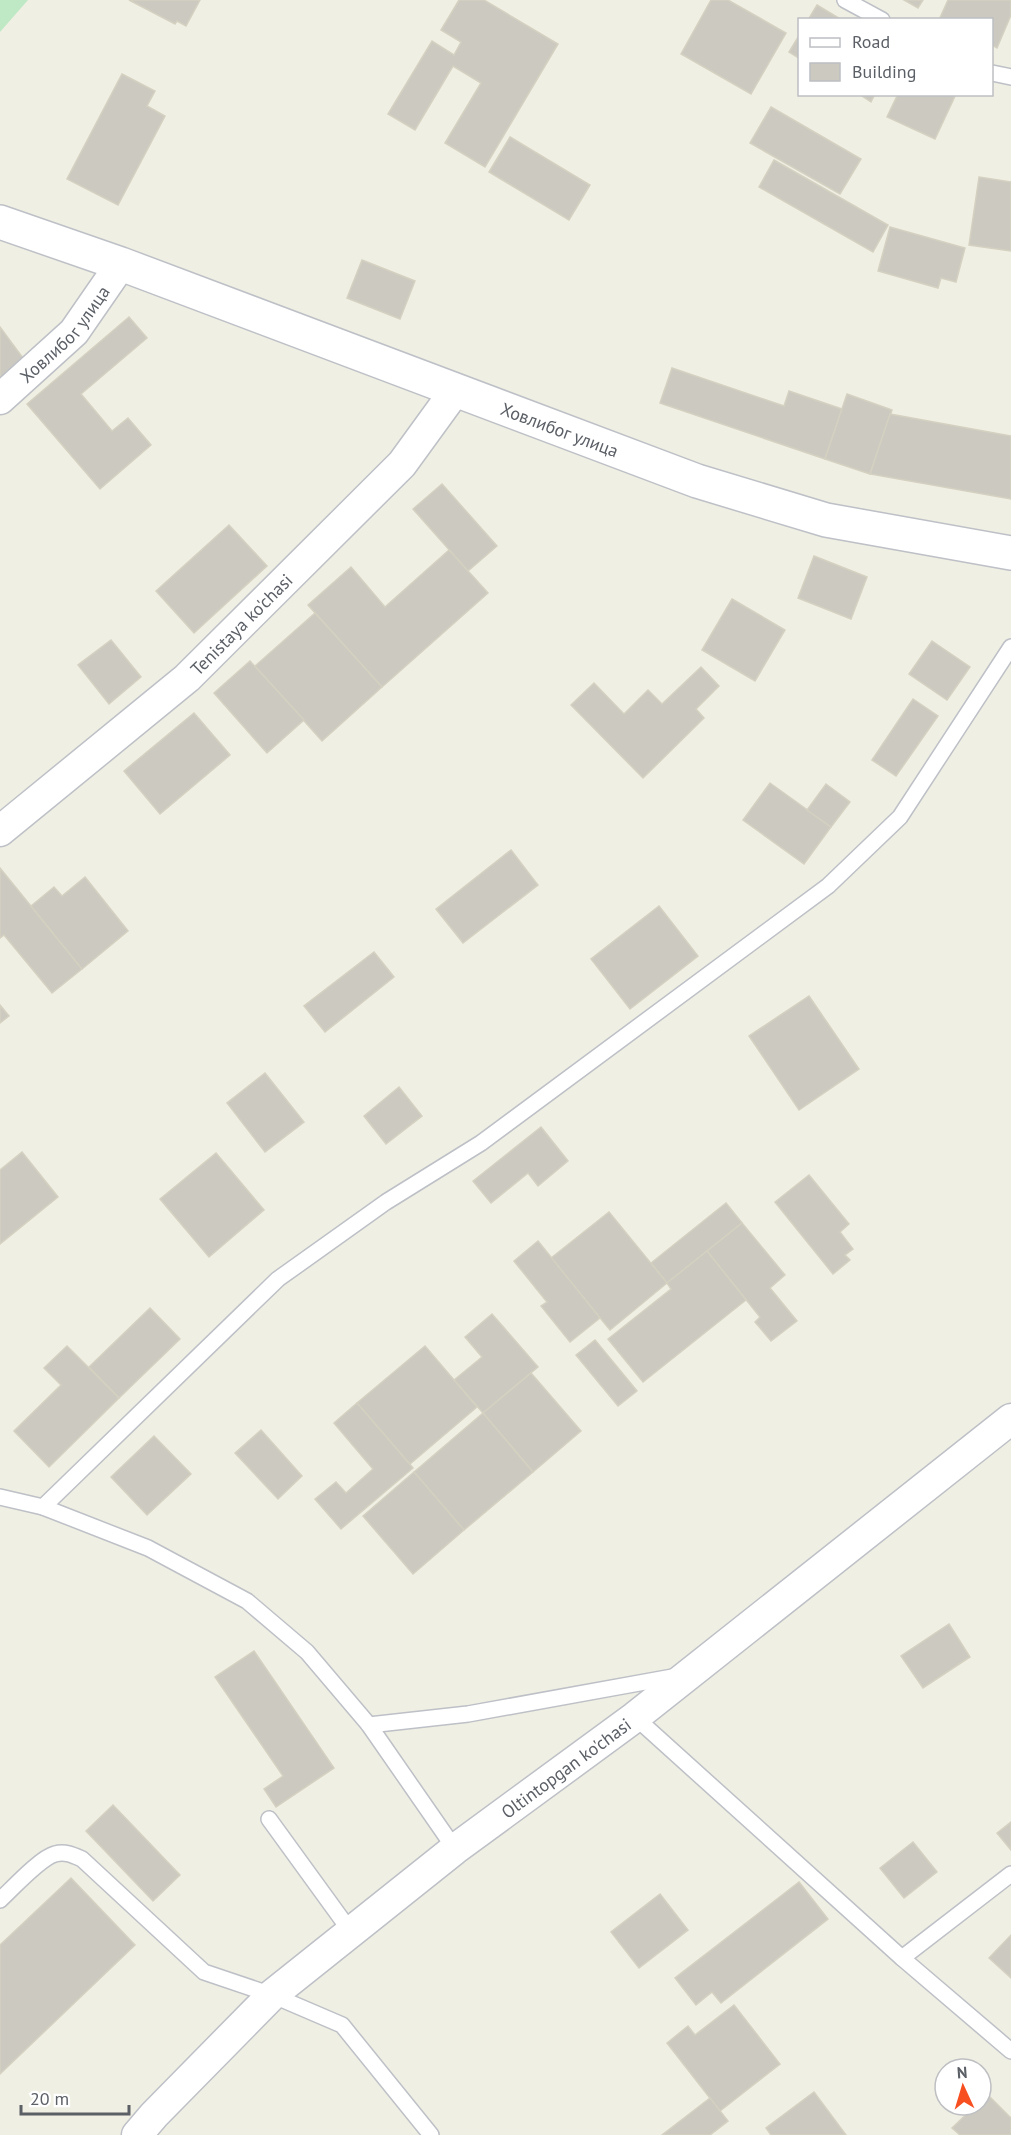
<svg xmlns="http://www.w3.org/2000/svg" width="1011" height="2135" viewBox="0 0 1011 2135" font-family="'PT Sans',sans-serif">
<rect width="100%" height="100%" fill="#f0efe3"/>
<path fill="#bee9c4" d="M0 0H28L0 32Z"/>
<g fill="#cbc9c0" stroke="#d5d1c1" stroke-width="1.5">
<path d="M129 0H200L186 26 177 21 175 24Z"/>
<path d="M459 0H484L558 44 485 167 445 143 481 83 453 66 415 130 388 114 432 41 454 55 461 42 441 30Z"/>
<path d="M711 0H728L786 33 751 94 681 54Z"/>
<path d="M904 0H923L918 8Z"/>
<path d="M948 0H1011V15L997 48 992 45V20H939Z"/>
<path d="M817 5 842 20H808Z"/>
<path d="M800 34V59L789 52Z"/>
<path d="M122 74 155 91 147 106 165 116 118 205 67 179Z"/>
<path d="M859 94H875L871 102Z"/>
<path d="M898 94H956L935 139 887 117Z"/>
<path d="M771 107 861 159 840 194 750 143Z"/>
<path d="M510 137 590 185 569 220 489 172Z"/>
<path d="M774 160 888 225 873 252 759 187Z"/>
<path d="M979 177 1011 182V251L969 245Z"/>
<path d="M890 227 965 248 956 282 941 278 938 288 878 271Z"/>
<path d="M362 260 415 281 400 319 347 298Z"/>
<path d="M129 317 147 338 81 394 112 431 128 418 151 445 100 489 27 404Z"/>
<path d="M0 327 26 362 0 381Z"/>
<path d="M672 368 784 406 789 391 842 409 825 459 660 403Z"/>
<path d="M847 394 892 410 870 474 825 459Z"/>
<path d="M890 414 1011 436V499L870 474Z"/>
<path d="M442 484 497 546 468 571 413 509Z"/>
<path d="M229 525 267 566 194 633 156 591Z"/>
<path d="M449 550 488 593 382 687 308 605 351 567 385 607Z"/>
<path d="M814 556 867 577 851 619 798 598Z"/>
<path d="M732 599 785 630 755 681 702 650Z"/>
<path d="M315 613 382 687 322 741 255 666Z"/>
<path d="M111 640 141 677 109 704 78 665Z"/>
<path d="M932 641 970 667 947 700 909 674Z"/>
<path d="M250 661 304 720 267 753 214 693Z"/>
<path d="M701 667 719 686 696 709 704 718 643 778 571 705 594 683 624 714 648 690 662 704Z"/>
<path d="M913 699 938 716 896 776 872 760Z"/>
<path d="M194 713 230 755 160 814 124 771Z"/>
<path d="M770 783 831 827 804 864 743 820Z"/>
<path d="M826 784 850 802 831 827 807 810Z"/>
<path d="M511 850 538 885 463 943 436 909Z"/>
<path d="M0 868 82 969 52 993 4 935 0 938Z"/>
<path d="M85 877 128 931 82 969 31 906 54 887 62 896Z"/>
<path d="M659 906 698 956 630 1009 591 959Z"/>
<path d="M374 952 394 977 325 1032 304 1006Z"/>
<path d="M809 996 859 1069 799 1110 749 1036Z"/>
<path d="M0 1005 9 1016 0 1023Z"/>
<path d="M265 1073 304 1122 265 1152 227 1103Z"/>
<path d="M399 1087 422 1116 386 1144 364 1116Z"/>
<path d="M541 1127 568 1161 538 1186 528 1173 491 1203 473 1181Z"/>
<path d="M22 1152 58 1197 0 1244V1170Z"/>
<path d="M216 1153 264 1210 209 1257 160 1199Z"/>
<path d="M809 1175 849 1224 840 1232 853 1249 845 1255 850 1260 833 1274 775 1202Z"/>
<path d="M726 1203 742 1223 667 1283 651 1263Z"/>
<path d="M609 1212 667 1283 610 1330 551 1258Z"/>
<path d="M742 1223 785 1275 770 1288 797 1321 771 1341 755 1322 760 1317 707 1251Z"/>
<path d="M538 1241 600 1318 570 1342 541 1306 547 1302 514 1261Z"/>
<path d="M707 1251 746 1300 643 1382 608 1339 671 1289 667 1283Z"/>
<path d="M150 1308 180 1339 119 1398 89 1367Z"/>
<path d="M492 1314 538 1367 483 1413 454 1380 482 1357 465 1337Z"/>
<path d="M595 1340 637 1391 618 1406 576 1355Z"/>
<path d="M67 1346 119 1398 49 1467 14 1431 61 1385 44 1368Z"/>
<path d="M425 1346 477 1407 410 1464 357 1403Z"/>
<path d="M531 1373 581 1431 533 1472 483 1413Z"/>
<path d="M357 1403 413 1468 341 1529 315 1499 336 1482 346 1493 373 1469 334 1423Z"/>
<path d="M483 1413 533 1472 464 1530 414 1472Z"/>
<path d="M261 1430 302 1476 278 1499 235 1453Z"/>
<path d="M154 1436 191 1474 147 1515 111 1477Z"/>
<path d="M414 1472 464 1530 413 1574 363 1516Z"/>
<path d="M949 1624 970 1657 923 1688 901 1656Z"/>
<path d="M254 1651 334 1768 276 1807 264 1789 283 1776 215 1677Z"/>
<path d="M113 1805 180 1875 153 1901 86 1831Z"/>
<path d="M1011 1822V1850L997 1833Z"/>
<path d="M913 1842 937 1872 904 1898 880 1868Z"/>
<path d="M71 1878 135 1945 0 2074V1945Z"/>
<path d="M799 1882 828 1919 721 2003 712 1992 696 2005 675 1978Z"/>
<path d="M660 1894 688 1930 639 1968 611 1932Z"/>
<path d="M1011 1935V1978L989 1958Z"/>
<path d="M734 2005 780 2064 720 2111 667 2043 688 2026 695 2035Z"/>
<path d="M814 2092 846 2135H771L766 2128Z"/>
<path d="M987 2094 1011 2118V2135H960L952 2128 976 2105H981V2100Z"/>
<path d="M710 2098 728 2121 710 2135H662Z"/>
</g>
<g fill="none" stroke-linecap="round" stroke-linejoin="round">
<g stroke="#bdc0c6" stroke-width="18">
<g id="service">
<path d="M845 0 882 20"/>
<path d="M992 73 1011 77"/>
<path d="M0 1497 43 1507 148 1548 247 1601 307 1652 369 1725 455 1849"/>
<path d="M43 1507 278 1279 386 1202 481 1143 828 886 900 817 1011 647"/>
<path d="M635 1717 902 1958 1011 2051"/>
<path d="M369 1725 468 1714 678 1676"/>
<path d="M269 1819 351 1932"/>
<path d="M0 1900C12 1889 40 1858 55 1854 65 1851 73 1855 82 1859L204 1972 272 1995 342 2025 431 2135"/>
<path d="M902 1958 1011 1874"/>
</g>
</g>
<g stroke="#bdc0c6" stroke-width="33">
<g id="minor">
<path id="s1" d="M0 399 74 332 121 264"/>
<path id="s2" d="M0 831 187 678 402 464 455 391"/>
<path id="s3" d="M137 2135 154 2115 272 1995 455 1849 635 1717 1011 1419"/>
</g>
</g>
<g stroke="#bdc0c6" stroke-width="36">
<g id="tertiary">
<path id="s4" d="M0 222 121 264 697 481 826 520 1011 553"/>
</g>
</g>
<use href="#service" stroke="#fff" stroke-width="15"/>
<use href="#minor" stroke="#fff" stroke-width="30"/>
<use href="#tertiary" stroke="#fff" stroke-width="33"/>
</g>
<g text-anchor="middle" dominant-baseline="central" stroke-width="5" stroke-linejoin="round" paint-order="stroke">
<g font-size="18" fill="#5b5f66" stroke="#fff">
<text stroke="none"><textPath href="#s1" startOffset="92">Ховлибог улица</textPath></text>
<text stroke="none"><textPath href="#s4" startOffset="597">Ховлибог улица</textPath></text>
<text stroke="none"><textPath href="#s2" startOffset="318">Tenistaya ko'chasi</textPath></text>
<text stroke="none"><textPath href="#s3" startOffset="566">Oltintopgan ko'chasi</textPath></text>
</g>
</g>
<rect x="798" y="18" width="195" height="78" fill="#ffffff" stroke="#bdbfc2" stroke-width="1.5"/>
<rect x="810" y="38" width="30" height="9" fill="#ffffff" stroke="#bdbfc2" stroke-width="1.5"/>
<text x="852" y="48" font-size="18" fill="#5b5f66">Road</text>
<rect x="810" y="63" width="30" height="18" fill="#cbc9c0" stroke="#bdbfc2" stroke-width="1.5"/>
<text x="852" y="78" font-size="18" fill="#5b5f66">Building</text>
<g transform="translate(963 2087) rotate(356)"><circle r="28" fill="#ffffff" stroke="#bdbfc2" stroke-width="1.5"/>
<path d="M0-4.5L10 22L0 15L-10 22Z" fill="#f84f21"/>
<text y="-9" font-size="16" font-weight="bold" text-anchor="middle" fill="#5b5f66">N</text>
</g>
<path d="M21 2105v9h108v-9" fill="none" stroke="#5b5f66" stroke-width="3"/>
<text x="30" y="2105" font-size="18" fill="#5b5f66" stroke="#ffffff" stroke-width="4.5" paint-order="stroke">20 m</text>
</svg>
